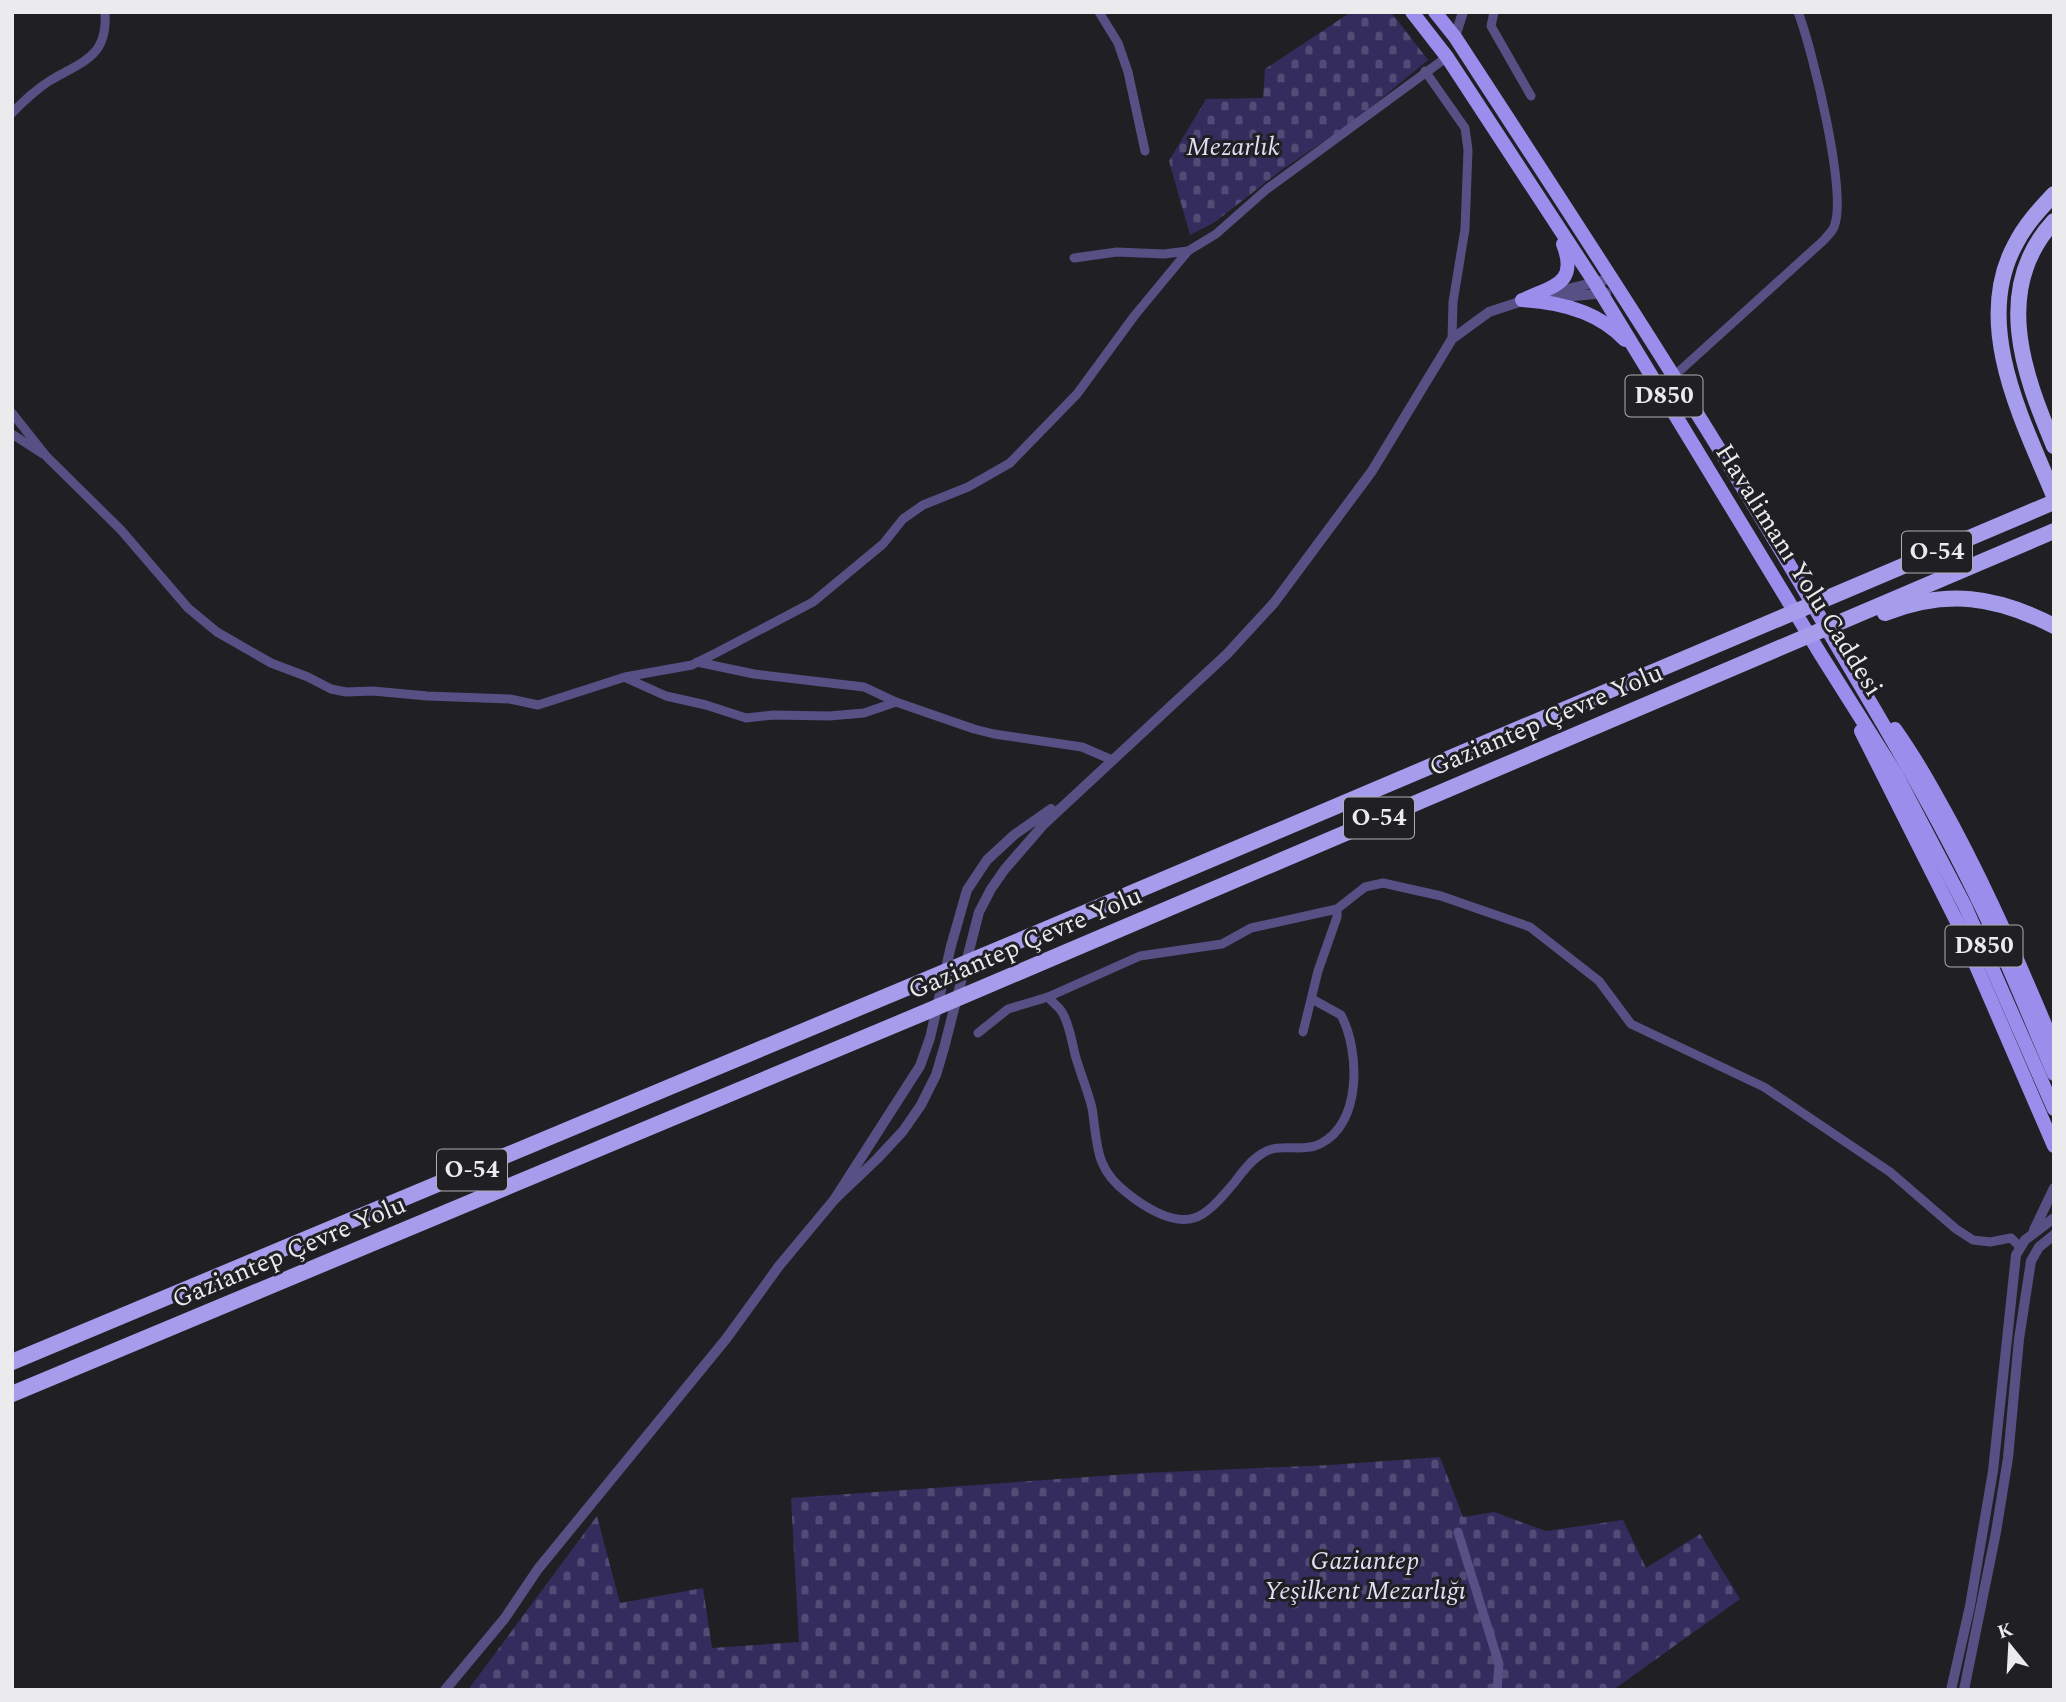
<svg xmlns="http://www.w3.org/2000/svg" width="2066" height="1702" viewBox="0 0 2066 1702" font-family="Spectral,serif">
<defs>
<pattern id="cemetery-stones" width="16" height="16" patternUnits="userSpaceOnUse" patternTransform="scale(1.75)"><rect width="16" height="16" fill="#342c5d"/><path d="M2 7V4a2 2 0 0 1 4 0v3zM10 15v-3a2 2 0 0 1 4 0v3z" fill="#524b75"/></pattern>
</defs>
<rect width="100%" height="100%" fill="#201f23"/>
<g fill="url(#cemetery-stones)">
<path d="M1351 12H1391L1428 60 1358 118 1283 169 1215 222 1190 235 1169 161 1206 99 1263 98 1265 69Z"/>
<path d="M1440 1457 1463 1517 1494 1512 1546 1531 1623 1520 1646 1568 1700 1534 1740 1599 1613 1690H468L597 1516 620 1603 703 1588 712 1648 799 1642 791 1498 1143 1473 1330 1465Z"/>
</g>
<g fill="none" stroke-linecap="round" stroke-linejoin="round">
<g stroke="#575085" stroke-width="9">
<path d="M1099 12 1118 43 1128 72 1145 151"/>
<path d="M1494 12 1491 26 1531 96"/>
<path d="M1425 71 1465 128 1468 150 1465 229 1453 302 1452 339"/>
<path d="M12 113C24 101 36 89 51 80 83 61 108 57 105 12"/>
<path d="M1074 258 1117 252 1164 254 1188 251"/>
<path d="M1674 376 1824 240C1827 236 1832 232 1834 227 1848 194 1812 48 1798 12"/>
<path d="M12 413 47 457 121 530 188 608 217 632 271 663 308 677 331 689 346 692 373 691 427 696 510 699 538 705 625 677 692 665 716 653 813 602 883 544 903 519 923 505 968 487 1010 463 1077 394 1135 315 1188 251 1216 234 1267 189 1447 57"/>
<path d="M12 434 43 454"/>
<path d="M697 662 754 674 864 687 896 702 974 729 994 734 1082 747 1112 760"/>
<path d="M626 678 666 696 706 705 746 718 773 715 829 716 864 713 896 702"/>
<path d="M1048 997C1052 1002 1059 1007 1062 1012 1070 1025 1072 1044 1076 1058 1081 1075 1088 1091 1092 1108 1098 1145 1094 1168 1127 1193 1143 1206 1172 1225 1194 1218 1209 1214 1224 1194 1234 1183 1242 1172 1251 1160 1263 1153 1279 1142 1302 1153 1320 1144 1362 1124 1360 1051 1341 1015L1312 999"/>
<path d="M1303 1032 1318 971 1337 917V909"/>
<path d="M978 1033 1008 1009 1048 997 1140 956 1222 944 1251 928 1337 909 1365 887 1383 883 1441 896 1530 927 1599 981 1631 1024 1764 1087 1890 1172 1956 1229 1973 1240 1990 1242 2011 1238 2020 1247"/>
<path d="M1458 1532 1499 1664 1497 1690"/>
</g>
<g stroke="#575085" stroke-width="10">
<path d="M1455 37 1463 12"/>
<path d="M1544 295 1612 278"/>
<path d="M1552 298 1606 293"/>
<path d="M834 1200 877 1159 903 1131 921 1105 936 1075 944 1048 979 912 991 889 1005 869 1044 824 1227 654 1274 603 1372 471 1452 339 1489 312 1528 299"/>
<path d="M2034 1230 2054 1188"/>
<path d="M445 1690 505 1618 538 1569 726 1339 779 1266 834 1200 920 1066 930 1038 951 946 967 890 987 860 1014 835 1051 809"/>
<path d="M1951 1690 1970 1606 1993 1471 2016 1255 2025 1240 2054 1218"/>
<path d="M1964 1690 1996 1532 2008 1458 2019 1339 2031 1261 2039 1247 2054 1235"/>
</g>
<g stroke="#9a8dec" stroke-width="14">
<path d="M1412 12 1447 57 1595 283 1821 655 1896 774 1965 906 2054 1109"/>
<path d="M1435 12 1455 37C1582 232 1710 427 1827 629 1881 720 1936 812 1982 908 2008 963 2030 1019 2054 1074"/>
<path d="M1525 299C1555 285 1578 283 1563 244"/>
<path d="M1522 300C1560 302 1598 311 1625 340"/>
<path d="M1895 729C1917 760 1935 793 1953 826 1991 897 2023 972 2054 1046"/>
<path d="M1861 731 1958 924 2054 1146"/>
</g>
<g stroke="#a59ceb" stroke-width="16">
<path d="M2054 194C2039 210 2025 225 2015 245 1972 325 2023 421 2054 496"/>
<path d="M2054 221C1992 288 2023 373 2054 446"/>
<path d="M1885 613C1947 589 1996 596 2054 626"/>
<path d="M12 1362 990 953 2054 502"/>
<path d="M12 1394 928 1011 2054 531"/>
</g>
</g>
<g text-anchor="middle" dominant-baseline="central" stroke-width="6" stroke-linejoin="round" paint-order="stroke">
<g fill="#201f23" stroke="#aeaeb1" stroke-width="2">
<rect x="1625.5" y="375.5" width="77" height="41" rx="5"/>
<rect x="1902" y="531.5" width="70" height="41" rx="5"/>
<rect x="1344" y="797.5" width="70" height="41" rx="5"/>
<rect x="1945.5" y="925.5" width="77" height="41" rx="5"/>
<rect x="437" y="1149.5" width="70" height="41" rx="5"/>
</g>
<g font-size="24" font-weight="bold" fill="#ebebee">
<text x="1664" y="396">D850</text>
<text x="1937" y="552">O-54</text>
<text x="1379" y="818">O-54</text>
<text x="1984" y="946">D850</text>
<text x="472" y="1170">O-54</text>
</g>
<g font-size="26" font-style="italic" fill="#dfdef5" stroke="#201f23">
<text x="1233" y="147">Mezarlık</text>
<text x="1365" y="1561">Gaziantep<tspan x="1365" dy="30">Yeşilkent Mezarlığı</tspan></text>
</g>
<g font-size="26" fill="#ebebee" stroke="#201f23">
<text transform="translate(1799 570) rotate(58)">Havalimanı Yolu Caddesi</text>
<text transform="translate(1546 720) rotate(-23)">Gaziantep Çevre Yolu</text>
<text transform="translate(1025 943) rotate(-23)">Gaziantep Çevre Yolu</text>
<text transform="translate(289 1252) rotate(-23)">Gaziantep Çevre Yolu</text>
</g>
</g>
<rect width="2066" height="1702" fill="none" stroke="#ebebee" stroke-width="28"/>
<g transform="translate(2010 1646) rotate(342)" stroke="#201f23" stroke-width="5" paint-order="stroke">
<path d="M0-5L12 26L0 18L-12 26Z" fill="#ebebee"/>
<text y="-10" font-size="19" font-weight="bold" text-anchor="middle" fill="#ebebee">K</text>
</g>
</svg>
